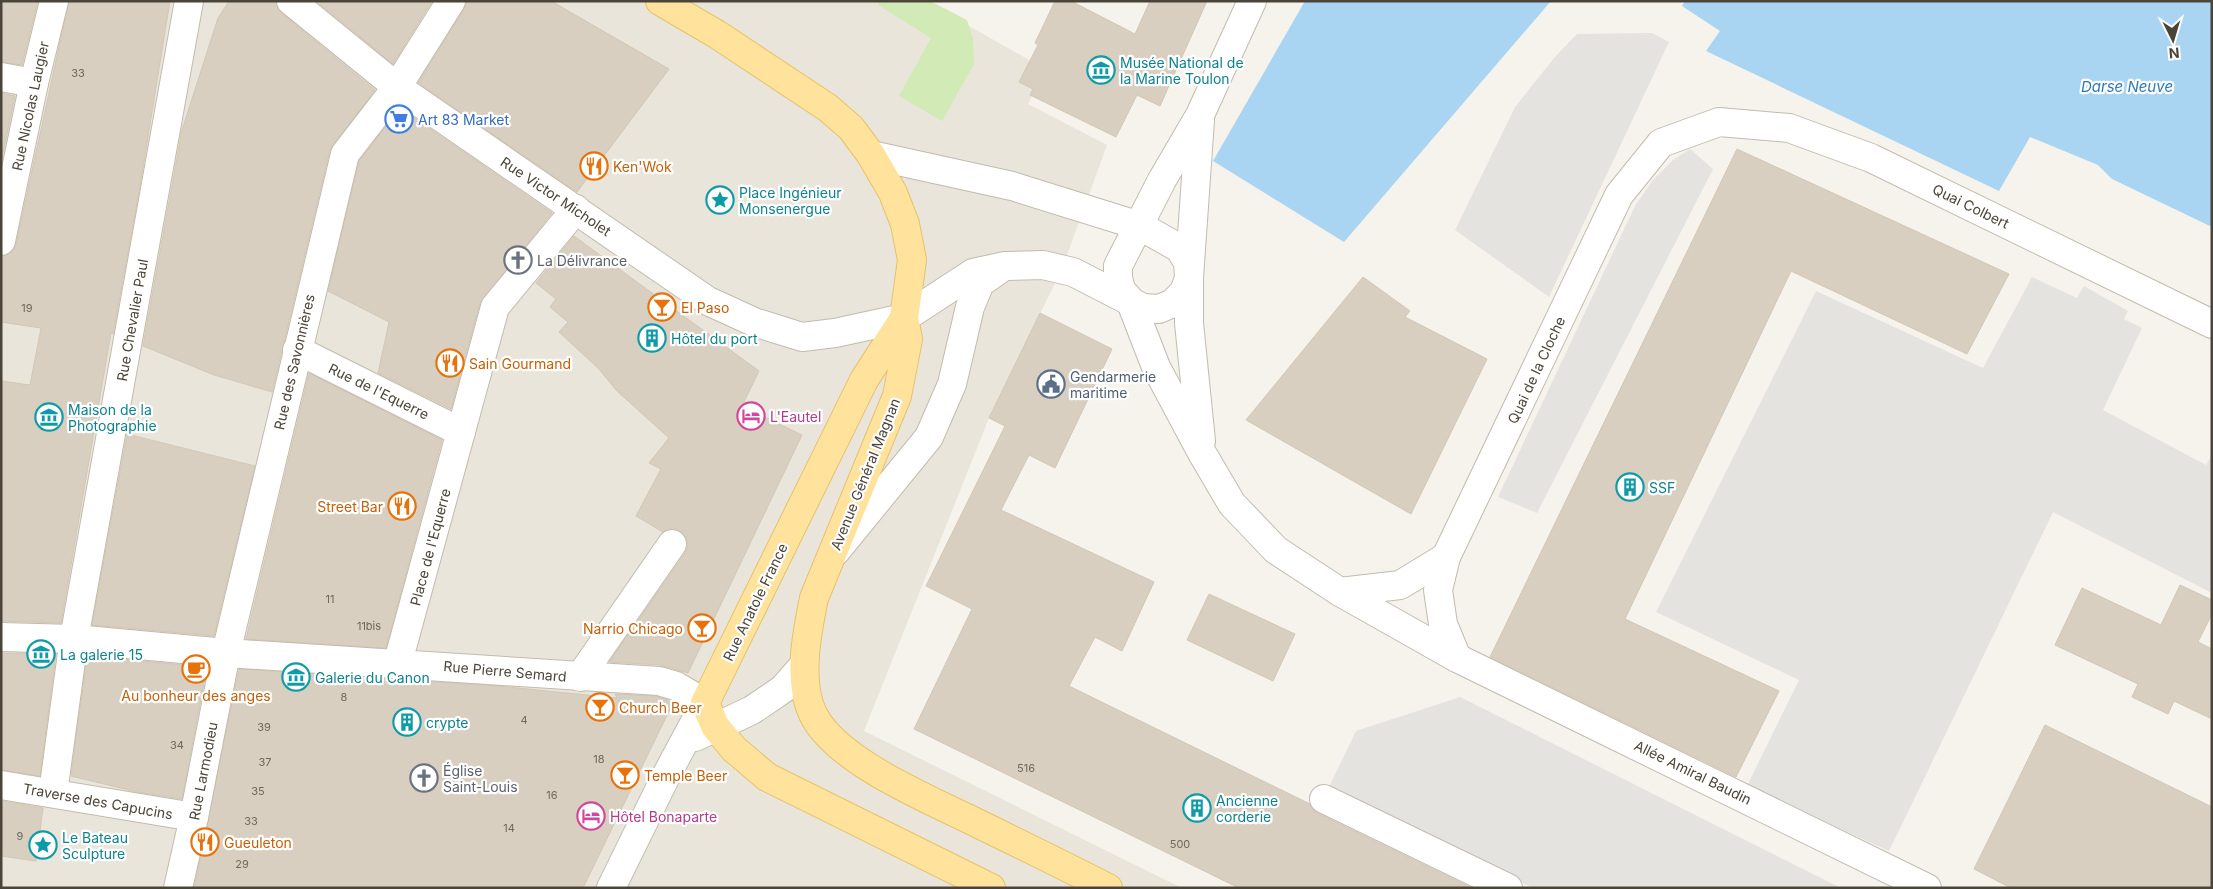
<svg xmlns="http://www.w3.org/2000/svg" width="2213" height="889" viewBox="0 0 2213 889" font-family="Inter,sans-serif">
<rect width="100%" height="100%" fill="#f6f3ec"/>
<path fill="#eae5da" d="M1 1H925L1045 69 1028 104 1107 145 1062 269 989 418 864 731 1182 888H1Z"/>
<path fill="#d2eab5" d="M880 1H930L967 20 973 39 974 64 942 121 899 96 931 38 878 5Z"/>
<g fill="#e5e3e0">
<path d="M1652 33 1669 42 1549 297 1455 230 1515 107 1554 58 1577 34Z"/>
<path d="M1690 149 1713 169 1537 513 1498 497 1635 206 1652 181 1673 160Z"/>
<path d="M2032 277 2077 298 2084 286 2128 311 2124 319 2142 328 2103 410 2206 465 2212 454V589L2210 592 2053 512 1889 851 1747 786 1799 680 1656 612 1816 291 1983 368Z"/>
<path d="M1460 697 1841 888H1533L1328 789 1356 731Z"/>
</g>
<g fill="#a9d4f2">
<path d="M1305 1H1551L1344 242 1213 161Z"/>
<path d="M1685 1H2212V227L2112 179 2098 165 2030 137 1999 191 1706 51 1720 31 1682 6Z"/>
</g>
<g fill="#d8cfc1" stroke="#d3c7b4">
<path d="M1 1H38L22 65 1 62Z"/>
<path d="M69 1H170L140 186 113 334 111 333 61 623 1 621V381L30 385 41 328 1 322V256L12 252 16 244Z"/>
<path d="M229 1H276L281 13 375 90 330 150 272 392 214 375 143 346 182 130 218 18Z"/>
<path d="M316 1H432L393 64Z"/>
<path d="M467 1H551L669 69 577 192 418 83 464 9Z"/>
<path d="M1055 1H1071L1135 34 1150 1H1207L1160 106 1137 95 1116 137 1030 95 1033 89 1019 82 1038 45 1035 43Z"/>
<path d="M1 93 15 96 1 163Z"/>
<path d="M400 108 552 213 480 303 451 409 378 373 389 322 328 291 359 161Z"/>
<path d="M1737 149 2009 274 1967 354 1791 271 1625 619 1779 691 1736 777 1490 657Z"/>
<path d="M574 236 759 371 742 406 802 435 688 673 660 665 609 662 685 553 688 545 686 537 680 531 673 528 663 532 636 516 661 469 649 463 669 438 617 391 598 368 559 332 568 322 550 307 556 299 536 283Z"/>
<path d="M1363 277 1410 311 1405 317 1487 359 1411 514 1246 420Z"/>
<path d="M1040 313 1112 349 1055 468 1029 455 1001 510 1154 582 1122 651 1095 637 1069 686 1310 804 1317 813 1472 888H1239L914 729 972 609 926 586 1005 426 989 418Z"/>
<path d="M309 373 442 440 386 648 246 639Z"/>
<path d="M127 434 255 466 214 636 92 625Z"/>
<path d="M2180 585 2212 600V614L2198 642 2212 649V719L2174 701 2168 714 2132 697 2138 684 2055 645 2082 588 2161 625Z"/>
<path d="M1209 594 1295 634 1273 681 1187 640Z"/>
<path d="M1 653 56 654 40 776 1 770Z"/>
<path d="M87 656 207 667 182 799 137 792 71 776Z"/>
<path d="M239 669 498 686 617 698 615 694 656 696 668 700 672 705 583 888H194Z"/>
<path d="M2045 725 2212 807V888H2011L1974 869Z"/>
<path d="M1 801 43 808 36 861 1 856Z"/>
</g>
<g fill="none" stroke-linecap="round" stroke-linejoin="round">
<g stroke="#c2bbae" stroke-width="30">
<g id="minor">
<path d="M291 1 397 87 708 301 754 322 802 337 835 333 904 318 973 273 1005 266 1043 265 1073 272 1143 308 1159 309 1173 303 1184 292 1189 278 1188 262 1179 248 1140 226 1012 186 871 155"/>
<path d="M1252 1 1200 115 1162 180 1118 266V278L1121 290 1130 300 1156 367 1202 453 1232 504 1276 550 1340 592 1457 658 1927 888"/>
<path d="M1 77 34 83"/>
<path d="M1200 120 1189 278V323L1201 441"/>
<path d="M1 241 34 83 54 1"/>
<path d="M297 350 461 432"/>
<path d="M836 551 929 437 952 384 970 307 980 283 1000 269"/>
<path d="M1446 557 1438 590 1443 624 1457 658"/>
<path d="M1340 592 1400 585 1446 557 1619 195 1661 143 1719 122 1789 128 1871 158 2212 324"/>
<path d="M1 637 74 639 226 653 659 681 676 686 705 703 667 774 611 888"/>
<path d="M398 662 495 307 576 209"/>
<path d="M580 677 672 544"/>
<path d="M695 737 752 710 783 689 804 665"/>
<path d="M1 785 194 817"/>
<path d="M53 793 74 639 189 1"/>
<path d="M1324 799 1508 888"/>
<path d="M178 888 194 817 226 653 345 154 397 87 451 1"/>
</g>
</g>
<g stroke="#e6c16a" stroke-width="30">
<g id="major">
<path d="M660 1 718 35 828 108 851 128 871 155 893 193 905 224 912 260 904 318 908 339 897 396 814 598C807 632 797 682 813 714 836 762 933 801 979 824 1022 845 1065 866 1108 888"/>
<path d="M904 318 864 380 705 703 715 726 734 749 767 777 991 888"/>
</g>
</g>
<use href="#minor" stroke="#fff" stroke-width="28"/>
<use href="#major" stroke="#ffe39c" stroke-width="28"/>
</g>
<defs>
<g id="museum-ring" transform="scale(1.4375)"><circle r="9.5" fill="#fff" stroke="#0f9aa8" stroke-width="1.5"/><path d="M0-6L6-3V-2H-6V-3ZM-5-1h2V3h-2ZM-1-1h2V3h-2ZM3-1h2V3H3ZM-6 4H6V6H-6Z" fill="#0f9aa8"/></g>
<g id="supermarket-ring" transform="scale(1.4375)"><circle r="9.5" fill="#fff" stroke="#3f7fe0" stroke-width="1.5"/><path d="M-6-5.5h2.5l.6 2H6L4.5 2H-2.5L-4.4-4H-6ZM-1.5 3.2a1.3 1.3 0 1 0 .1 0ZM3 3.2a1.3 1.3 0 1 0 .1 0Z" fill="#3f7fe0"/></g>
<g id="restaurant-ring" transform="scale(1.4375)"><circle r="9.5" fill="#fff" stroke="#e8710a" stroke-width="1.5"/><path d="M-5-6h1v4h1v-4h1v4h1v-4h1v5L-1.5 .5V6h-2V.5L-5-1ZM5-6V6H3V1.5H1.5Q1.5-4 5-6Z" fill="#e8710a"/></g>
<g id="sight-ring" transform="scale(1.4375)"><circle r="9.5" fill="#fff" stroke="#0f9aa8" stroke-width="1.5"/><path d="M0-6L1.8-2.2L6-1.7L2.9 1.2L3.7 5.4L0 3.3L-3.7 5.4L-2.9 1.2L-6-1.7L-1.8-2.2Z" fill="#0f9aa8"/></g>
<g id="church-ring" transform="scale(1.4375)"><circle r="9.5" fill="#fff" stroke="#6b7280" stroke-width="1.5"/><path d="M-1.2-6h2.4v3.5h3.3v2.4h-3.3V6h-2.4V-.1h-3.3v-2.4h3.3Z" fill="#6b7280"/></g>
<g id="bar-ring" transform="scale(1.4375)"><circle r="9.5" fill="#fff" stroke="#e8710a" stroke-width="1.5"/><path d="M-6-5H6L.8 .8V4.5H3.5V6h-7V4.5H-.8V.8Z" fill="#e8710a"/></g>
<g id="building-ring" transform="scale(1.4375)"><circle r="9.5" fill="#fff" stroke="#0f9aa8" stroke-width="1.5"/><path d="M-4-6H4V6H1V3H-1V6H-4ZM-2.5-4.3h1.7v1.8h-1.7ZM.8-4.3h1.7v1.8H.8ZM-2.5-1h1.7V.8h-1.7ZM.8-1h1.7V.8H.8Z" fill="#0f9aa8"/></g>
<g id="civic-ring" transform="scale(1.4375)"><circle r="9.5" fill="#fff" stroke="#5c6f8a" stroke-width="1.5"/><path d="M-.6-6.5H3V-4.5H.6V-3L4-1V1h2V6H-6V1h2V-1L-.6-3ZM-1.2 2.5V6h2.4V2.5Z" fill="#5c6f8a"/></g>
<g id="hotel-ring" transform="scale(1.4375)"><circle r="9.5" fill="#fff" stroke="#d1479c" stroke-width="1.5"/><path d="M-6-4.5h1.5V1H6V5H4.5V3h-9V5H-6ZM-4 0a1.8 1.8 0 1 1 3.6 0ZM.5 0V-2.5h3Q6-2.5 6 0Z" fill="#d1479c"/></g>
<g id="cafe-ring" transform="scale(1.4375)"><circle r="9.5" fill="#fff" stroke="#e8710a" stroke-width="1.5"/><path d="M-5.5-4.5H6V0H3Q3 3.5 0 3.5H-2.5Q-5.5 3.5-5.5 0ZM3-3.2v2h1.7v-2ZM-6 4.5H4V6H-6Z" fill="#e8710a"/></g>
</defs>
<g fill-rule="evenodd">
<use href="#museum-ring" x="1101" y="70"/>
<use href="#supermarket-ring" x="399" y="119"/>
<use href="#restaurant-ring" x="594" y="166"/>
<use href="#sight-ring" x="720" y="200"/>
<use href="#church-ring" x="518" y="260"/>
<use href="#bar-ring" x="662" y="307"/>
<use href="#building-ring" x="652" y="338"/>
<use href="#restaurant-ring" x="450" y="363"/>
<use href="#civic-ring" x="1051" y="384"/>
<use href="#hotel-ring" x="751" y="416"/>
<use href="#museum-ring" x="49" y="417"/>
<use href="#building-ring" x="1630" y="487"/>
<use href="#restaurant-ring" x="402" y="506"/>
<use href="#bar-ring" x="702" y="628"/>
<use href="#museum-ring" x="41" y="654"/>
<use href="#cafe-ring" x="196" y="669"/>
<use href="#museum-ring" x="296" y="677"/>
<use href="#bar-ring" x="600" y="707"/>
<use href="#building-ring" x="407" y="722"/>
<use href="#bar-ring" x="625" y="775"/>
<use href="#church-ring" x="424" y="778"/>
<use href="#building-ring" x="1197" y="808"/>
<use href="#hotel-ring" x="591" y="816"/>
<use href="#restaurant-ring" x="205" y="842"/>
<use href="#sight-ring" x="43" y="845"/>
</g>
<g text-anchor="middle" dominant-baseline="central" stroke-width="4.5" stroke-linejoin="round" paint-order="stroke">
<g font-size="11" fill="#6e675b">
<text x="78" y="73">33</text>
<text x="27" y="308">19</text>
<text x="330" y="599">11</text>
<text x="369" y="626">11bis</text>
<text x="344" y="697">8</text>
<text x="524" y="720">4</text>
<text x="264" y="727">39</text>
<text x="177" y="745">34</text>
<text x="599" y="759">18</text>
<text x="265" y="762">37</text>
<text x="1026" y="768">516</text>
<text x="258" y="791">35</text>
<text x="552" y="795">16</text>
<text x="251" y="821">33</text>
<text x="509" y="828">14</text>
<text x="20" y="836">9</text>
<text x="1180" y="844">500</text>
<text x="242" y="864">29</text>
</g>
<g font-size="14" fill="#0d838f" stroke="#fff" text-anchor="start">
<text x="1120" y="62">Musée National de<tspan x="1120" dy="16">la Marine Toulon</tspan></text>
<text x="739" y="192">Place Ingénieur<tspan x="739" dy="16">Monsenergue</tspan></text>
<text x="671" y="338">Hôtel du port</text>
<text x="68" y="409">Maison de la<tspan x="68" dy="16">Photographie</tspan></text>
<text x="1649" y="487">SSF</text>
<text x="60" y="654">La galerie 15</text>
<text x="315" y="677">Galerie du Canon</text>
<text x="426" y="722">crypte</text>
<text x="1216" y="800">Ancienne<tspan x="1216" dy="16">corderie</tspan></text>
<text x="62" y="837">Le Bateau<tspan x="62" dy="16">Sculpture</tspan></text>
</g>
<g font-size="14" fill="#4b4439" stroke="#fff">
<text transform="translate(30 106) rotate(-78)">Rue Nicolas Laugier</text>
<text transform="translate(556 196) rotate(34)">Rue Victor Micholet</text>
<text transform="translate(1971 206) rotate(26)">Quai Colbert</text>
<text transform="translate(132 320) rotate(-80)">Rue Chevalier Paul</text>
<text transform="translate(294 362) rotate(-77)">Rue des Savonnières</text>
<text transform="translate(1536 370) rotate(-65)">Quai de la Cloche</text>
<text transform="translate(379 391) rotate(26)">Rue de l'Equerre</text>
<text transform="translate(865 474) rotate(-68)">Avenue Général Magnan</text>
<text transform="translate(430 547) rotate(-75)">Place de l'Equerre</text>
<text transform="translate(755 602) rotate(-64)">Rue Anatole France</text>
<text transform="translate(505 671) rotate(5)">Rue Pierre Semard</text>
<text transform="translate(203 771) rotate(-79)">Rue Larmodieu</text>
<text transform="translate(1693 772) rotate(26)">Allée Amiral Baudin</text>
<text transform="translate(98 801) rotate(10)">Traverse des Capucins</text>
</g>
<g font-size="14" fill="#366cbe" stroke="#fff" text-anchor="start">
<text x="418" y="119">Art 83 Market</text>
</g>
<g font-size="14" fill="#c56008" stroke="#fff" text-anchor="start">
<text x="613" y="166">Ken'Wok</text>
<text x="681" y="307">El Paso</text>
<text x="469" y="363">Sain Gourmand</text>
<text x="383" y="506" text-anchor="end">Street Bar</text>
<text x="683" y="628" text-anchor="end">Narrio Chicago</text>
<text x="196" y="695" text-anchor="middle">Au bonheur des anges</text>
<text x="619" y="707">Church Beer</text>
<text x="644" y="775">Temple Beer</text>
<text x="224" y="842">Gueuleton</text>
</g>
<g font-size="14" fill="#5b616d" stroke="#fff" text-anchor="start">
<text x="537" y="260">La Délivrance</text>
<text x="443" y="770">Église<tspan x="443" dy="16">Saint-Louis</tspan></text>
</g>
<g font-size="14" fill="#4e5e75" stroke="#fff" text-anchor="start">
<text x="1070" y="376">Gendarmerie<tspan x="1070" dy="16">maritime</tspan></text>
</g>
<g font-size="14" fill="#b23c85" stroke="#fff" text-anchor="start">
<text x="770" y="416">L'Eautel</text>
<text x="610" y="816">Hôtel Bonaparte</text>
</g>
<g font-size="15" font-style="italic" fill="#2e7ab2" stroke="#fff">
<text x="2127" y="86">Darse Neuve</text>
</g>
</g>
<rect width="2213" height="889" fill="none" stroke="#4b4439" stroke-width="5"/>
<g transform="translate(2173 40) rotate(175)" stroke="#ffffff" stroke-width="4" paint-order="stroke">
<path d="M0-4L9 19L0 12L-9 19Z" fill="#4b4439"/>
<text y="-8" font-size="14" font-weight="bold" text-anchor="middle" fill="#4b4439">N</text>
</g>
</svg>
